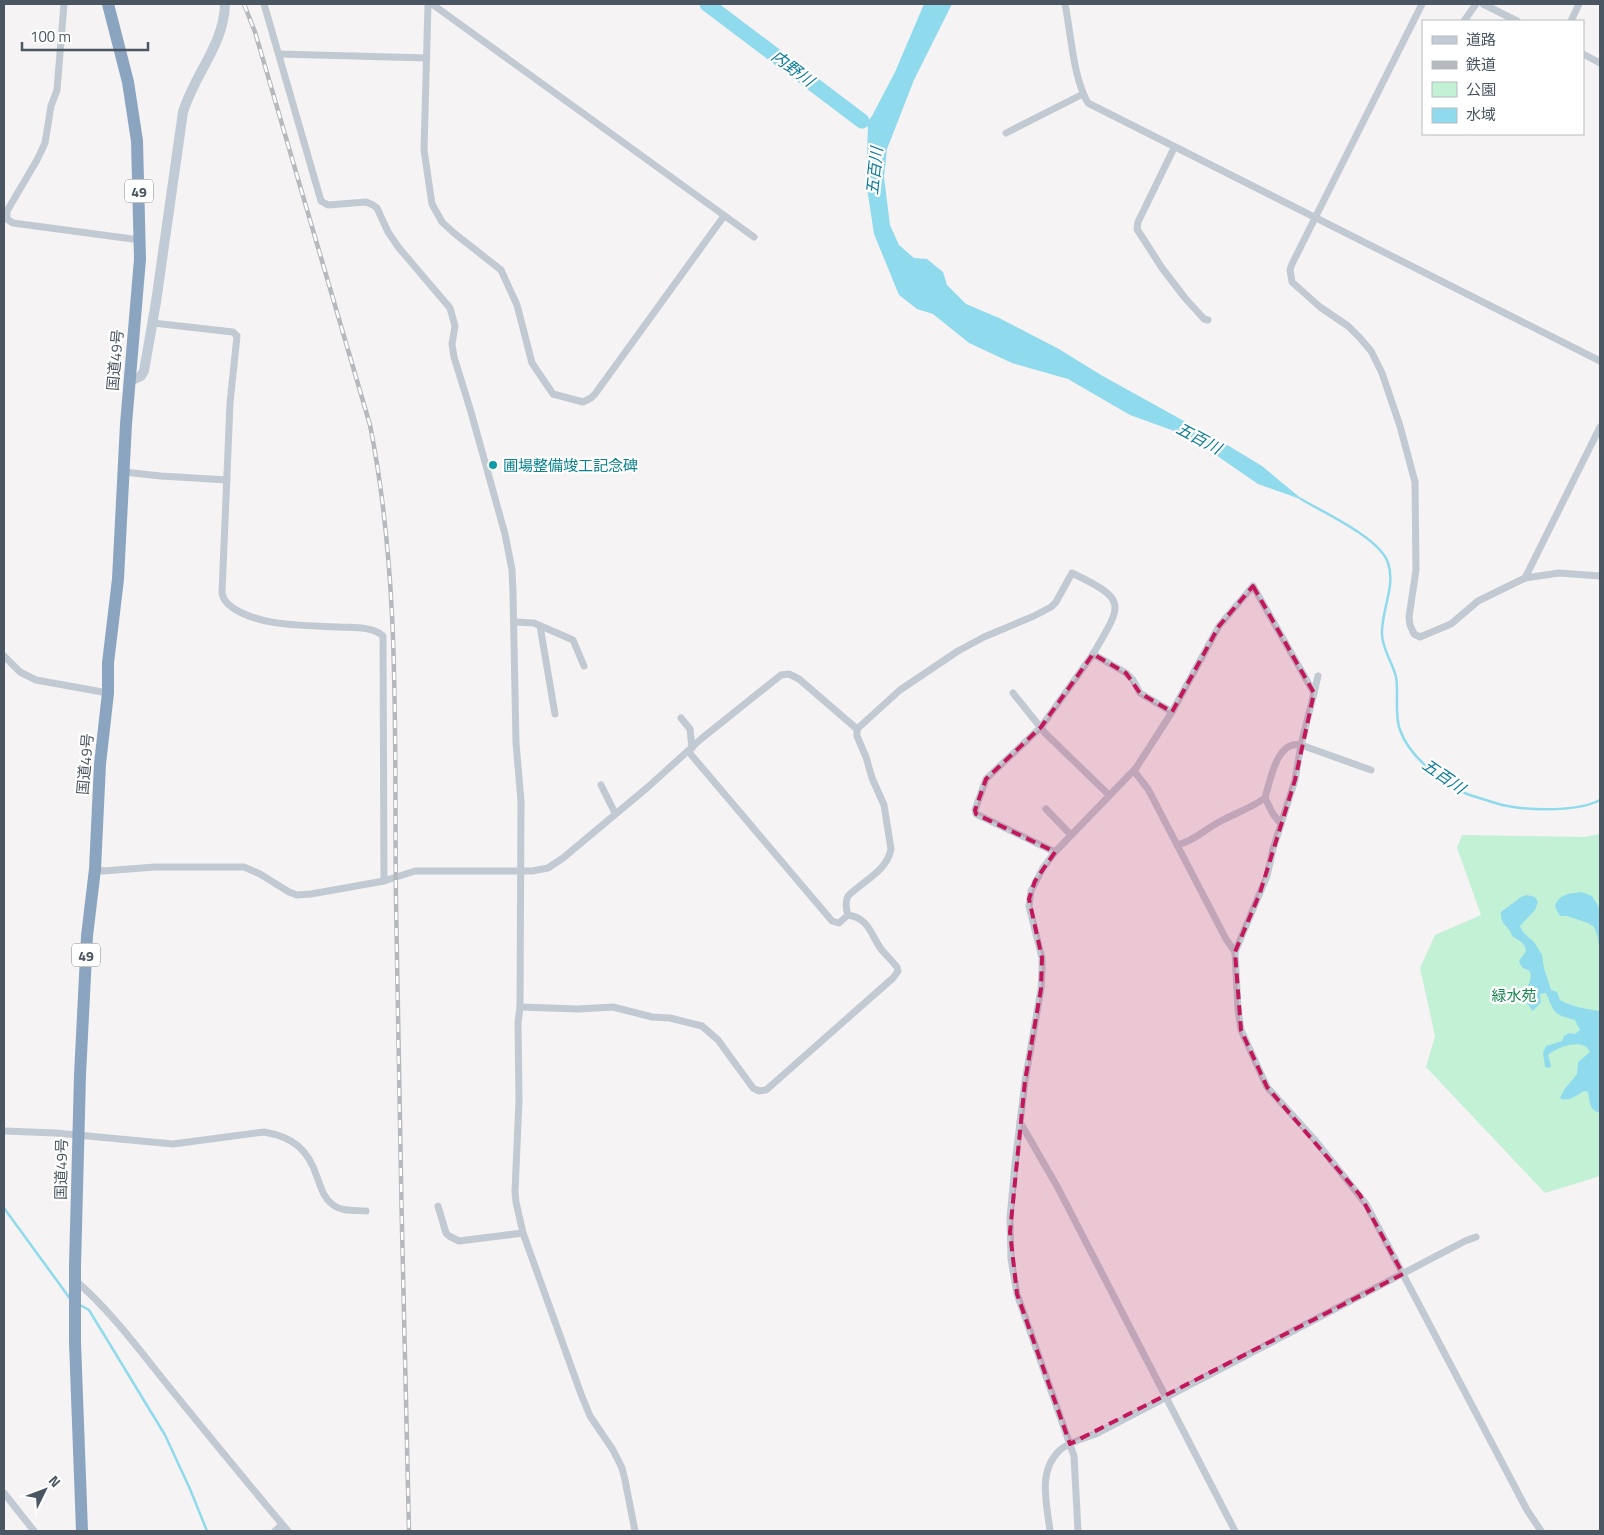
<svg xmlns="http://www.w3.org/2000/svg" width="1604" height="1535" viewBox="0 0 1604 1535" font-family="'Titillium Web','Noto Sans JP',sans-serif">
<rect width="100%" height="100%" fill="#f5f3f3"/>
<path fill="#c3f1d5" d="M1600 834V1176L1545 1193 1426 1067 1435 1036 1420 968 1435 935 1481 915 1457 848 1462 835 1584 837Z"/>
<g fill="#90daee">
<path d="M924 4H952L914 80 887 149 884 177 890 225 899 245 914 258 927 259 943 272 947 285 966 304 999 318 1059 349 1101 375 1229 446 1262 466 1303 500 1258 484 1213 453 1177 432 1130 415 1068 379 1012 363 969 343 933 314 917 309 899 295 874 234 866 181 868 127 846 110 848 108 868 121 872 116 895 72Z"/>
<path d="M1582 892 1592 896 1600 909V951L1597 934 1594 927 1588 923 1567 916H1560L1555 907C1558 894 1571 893 1582 892Z"/>
<path d="M1527 895 1535 897 1538 902 1535 910 1520 926 1523 932 1534 942 1542 955 1544 968 1551 990 1557 992 1560 1000C1573 1007 1586 1009 1600 1011V1112H1598C1589 1110 1590 1100 1588 1092L1584 1091C1577 1095 1568 1103 1560 1098L1564 1090 1577 1074 1578 1062 1590 1052C1584 1037 1557 1047 1548 1055L1551 1066 1549 1068 1545 1067 1543 1053 1546 1046 1562 1041 1564 1036 1569 1033 1575 1034 1580 1030 1575 1020C1553 1014 1555 1014 1546 993L1540 994 1541 1002 1533 1011C1514 990 1537 985 1529 970 1523 969 1521 967 1519 961L1526 951C1525 942 1519 941 1512 936 1510 926 1500 926 1501 912L1521 897Z"/>
</g>
<g fill="none" stroke-linecap="round" stroke-linejoin="round">
<g stroke="#90daee" stroke-width="2.5">
<path d="M1301 499C1324 513 1380 538 1388 563 1396 586 1381 611 1382 634 1382 649 1393 663 1396 677 1399 693 1394 715 1400 730 1409 756 1442 783 1467 794 1475 797 1484 799 1492 802 1518 811 1576 813 1600 800"/>
<path d="M4 1208 71 1300"/>
<path d="M80 1305 89 1310 165 1435 190 1489 207 1531"/>
</g>
<path stroke="#90daee" stroke-width="15" d="M707 4 862 121"/>
<g stroke="#c1cad2" stroke-width="7">
<path d="M64 4 57 90 51 106 45 143 37 160 7 211V219L13 223 140 240"/>
<path d="M264 4 321 201 328 205 366 202 373 205 377 208 388 232 399 248 450 308 455 326 452 344 454 357 471 412 505 534 512 570 513 593 516 743 521 801 520 1007 518 1023 519 1100 515 1192 516 1202 523 1233 581 1394 590 1416 613 1450 622 1468 625 1480 635 1531"/>
<path d="M428 4 424 150 432 204 442 222 454 233 501 270 517 305 532 363 553 394 583 402 591 398 595 394 724 216"/>
<path d="M432 4 754 237"/>
<path d="M1065 4C1071 33 1073 78 1088 103L1600 361"/>
<path d="M1422 4 1292 264 1290 270 1292 282 1320 307 1348 326 1360 338 1371 351 1382 373 1400 426 1415 482 1416 570 1409 617 1410 625 1414 634 1420 637 1451 624 1478 601 1525 578 1559 573 1600 576"/>
<path d="M1483 4 1517 21"/>
<path d="M1464 21 1476 4"/>
<path d="M1571 21 1579 4"/>
<path d="M279 54 427 58"/>
<path d="M1583 54 1600 63"/>
<path d="M1006 133 1083 94"/>
<path d="M1174 148 1138 222 1137 229 1162 268 1185 298 1204 319 1208 320"/>
<path d="M153 323 233 332 237 336 230 403 222 593C223 600 227 604 233 608 262 627 304 625 338 627 352 628 373 626 383 636L384 881"/>
<path d="M124 472 161 476 227 480"/>
<path d="M1525 578 1600 427"/>
<path d="M515 622 534 623 573 640 584 666"/>
<path d="M540 626 555 714"/>
<path d="M4 656 20 672 36 680 108 693"/>
<path d="M1013 693 1045 733 1109 795"/>
<path d="M1314 693 1318 676"/>
<path d="M681 718 690 729 692 748"/>
<path d="M688 751 832 921 839 923 848 915"/>
<path d="M1134 771 1148 789 1226 939 1235 952"/>
<path d="M601 785 615 813"/>
<path d="M1265 798 1273 814 1281 824"/>
<path d="M1046 809 1071 835"/>
<path d="M1177 845C1194 841 1204 830 1219 822 1234 814 1251 808 1265 798 1270 781 1277 739 1301 745L1371 770"/>
<path d="M1055 852 976 814 975 810 986 779 1041 727 1093 654"/>
<path d="M95 869 103 871 155 867H244L260 874 289 892 297 895 311 894 384 881 415 871H532L548 868 563 858 648 787 701 739 781 675 789 674 799 679 857 729 900 690 958 651 984 637 1034 616 1051 607 1056 602 1072 573C1128 600 1123 603 1093 654L1126 673 1133 680 1140 693 1172 712"/>
<path d="M520 1007 578 1009 613 1007 652 1017 670 1018 702 1026 718 1040 753 1088 759 1091 766 1090 893 978 898 971 897 967C892 961 886 955 881 949 871 935 869 918 848 915 846 909 845 902 848 896 863 881 887 871 891 849L884 805 872 778 866 757 857 736V729"/>
<path d="M1020 1122 1058 1188 1235 1531"/>
<path d="M4 1131 56 1133 173 1144 264 1132C293 1137 308 1149 317 1177 321 1187 323 1197 332 1204 341 1212 355 1210 366 1211"/>
<path d="M438 1206 446 1233 449 1236 459 1241 523 1233"/>
<path d="M75 1280C111 1311 140 1351 170 1388 209 1436 248 1484 288 1531"/>
<path d="M4 1493 34 1531"/>
<path d="M275 1531 282 1525"/>
<path d="M1050 1531C1047 1504 1037 1471 1060 1450 1069 1442 1085 1438 1096 1434L1465 1241 1476 1237"/>
<path d="M1078 1531 1074 1456 1017 1294 1011 1259 1010 1218 1015 1164 1025 1081 1041 989 1042 972V958L1029 906 1031 891 1043 868 1055 852 1136 768 1172 712 1219 626 1253 586 1314 693 1301 745 1295 780 1273 849 1267 876 1235 952 1238 1010 1241 1030 1267 1087 1314 1139 1366 1204 1527 1510 1541 1531"/>
</g>
<path stroke="#c1cbd6" stroke-width="10" d="M130 381 141 376 144 371 156 302 183 112C195 73 224 45 225 4"/>
<path stroke="#8ba5c1" stroke-width="12" d="M82 1531 75 1342V1266L80 1075 87 936 95 869 100 764 108 693V663L118 579 126 424 140 259 137 141 128 82 108 4"/>
<g stroke="#b5b8bd" stroke-width="4.5">
<path id="rail" d="M244 4 255 32 370 425C401 580 394 744 396 902 399 1112 404 1321 409 1531"/>
</g>
<use href="#rail" stroke="#fff" stroke-width="2.5" stroke-dasharray="8" stroke-linecap="butt"/>
</g>
<path fill="#c2185b" fill-opacity="0.2" stroke="#c2185b" stroke-width="4" stroke-dasharray="10 6" stroke-linejoin="round" d="M1253 586 1314 693 1295 780 1260 893 1235 952 1241 1030 1267 1087 1360 1195 1403 1274 1070 1444 1017 1294 1010 1232 1025 1081 1041 989 1042 958 1029 899 1035 881 1055 852 976 814 975 810 986 779 1041 727 1093 654 1126 673 1140 693 1172 712 1219 626Z"/>
<circle fill="#0f9aa8" stroke="#fff" stroke-width="2" cx="493" cy="465" r="5"/>
<g text-anchor="middle" dominant-baseline="central" stroke-width="4.5" stroke-linejoin="round" paint-order="stroke">
<g fill="#fff" stroke="#808990" stroke-width="1">
<rect x="125" y="179.5" width="28" height="23" rx="4"/>
<rect x="72" y="943.5" width="28" height="23" rx="4"/>
</g>
<g font-size="14" font-weight="bold" fill="#4a5661">
<text x="139" y="191">49</text>
<text x="86" y="955">49</text>
</g>
<g font-size="15" fill="#4a5661" stroke="#fff">
<text transform="translate(115 360) rotate(-85)">国道49号</text>
<text transform="translate(85 764) rotate(-85)">国道49号</text>
<text transform="translate(61 1169) rotate(-89)">国道49号</text>
</g>
<g font-size="15" fill="#0d838f" stroke="#fff" text-anchor="start">
<text x="503" y="465">圃場整備竣工記念碑</text>
</g>
<g font-size="15" fill="#17864f" stroke="#fff">
<text x="1514" y="995">緑水苑</text>
</g>
<g font-size="16" font-style="italic" fill="#0c7c9b" stroke="#fff">
<text transform="translate(793 68) rotate(37)">内野川</text>
<text transform="translate(874 171) rotate(-84)">五百川</text>
<text transform="translate(1199 438) rotate(28)">五百川</text>
<text transform="translate(1444 776) rotate(35)">五百川</text>
</g>
</g>
<rect width="1604" height="1535" fill="none" stroke="#4a5661" stroke-width="10"/>
<rect x="1422" y="20" width="162" height="115" fill="#ffffff" stroke="#b7bbc0"/>
<rect x="1432" y="36" width="25" height="8" fill="#c1cbd6" stroke="#b7bbc0"/>
<text x="1466" y="45" font-size="15" fill="#4a5661">道路</text>
<rect x="1432" y="61" width="25" height="8" fill="#b5b8bd" stroke="#b7bbc0"/>
<text x="1466" y="70" font-size="15" fill="#4a5661">鉄道</text>
<rect x="1432" y="82" width="25" height="15" fill="#c3f1d5" stroke="#b7bbc0"/>
<text x="1466" y="95" font-size="15" fill="#4a5661">公園</text>
<rect x="1432" y="108" width="25" height="15" fill="#90daee" stroke="#b7bbc0"/>
<text x="1466" y="120" font-size="15" fill="#4a5661">水域</text>
<g transform="translate(45 1490) rotate(48)" stroke="#ffffff" stroke-width="4" paint-order="stroke">
<path d="M0-4L9 19L0 12L-9 19Z" fill="#4a5661"/>
<text y="-8" font-size="14" font-weight="bold" text-anchor="middle" fill="#4a5661">N</text>
</g>
<path d="M22 42v8h126v-8" fill="none" stroke="#4a5661" stroke-width="2.5"/>
<text x="30" y="42" font-size="15" fill="#4a5661" stroke="#ffffff" stroke-width="4" paint-order="stroke">100 m</text>
</svg>
